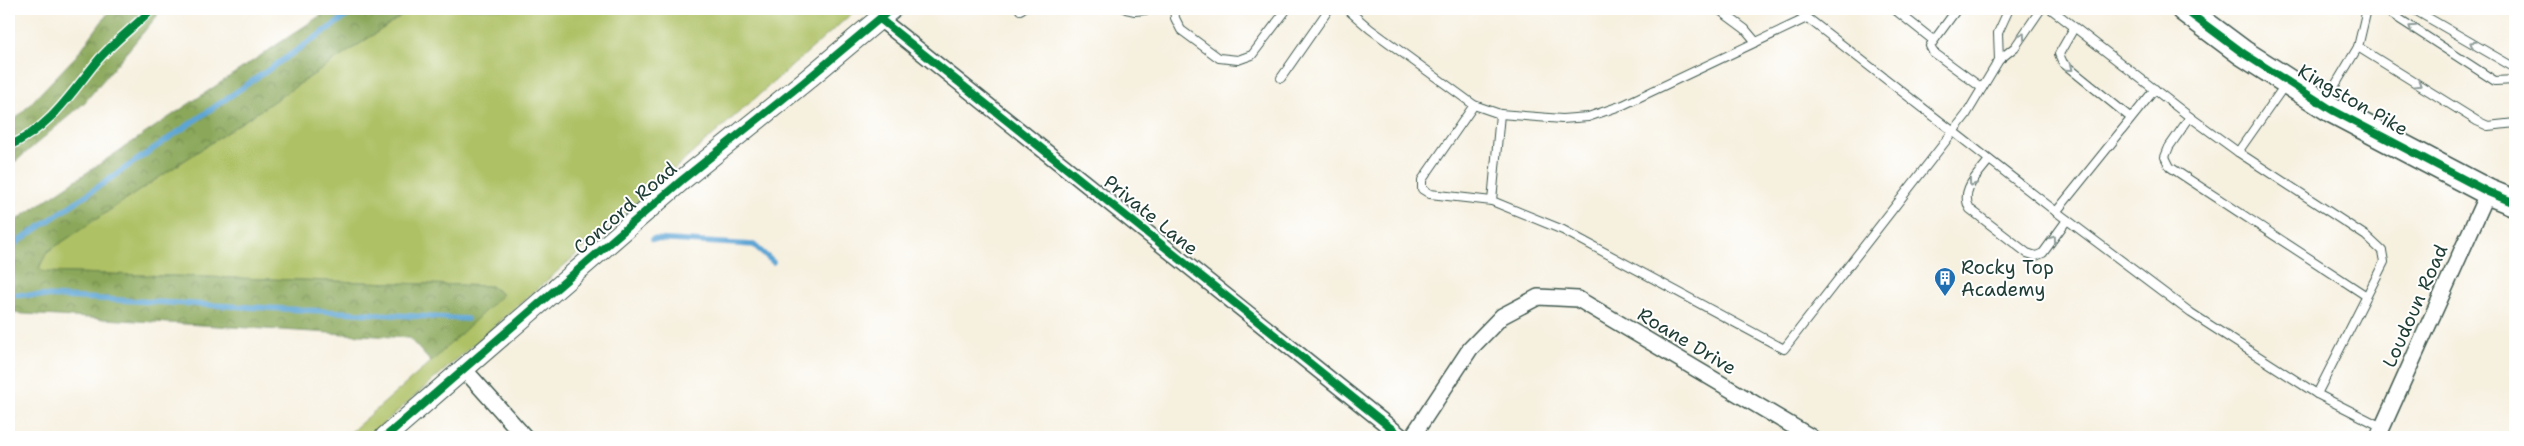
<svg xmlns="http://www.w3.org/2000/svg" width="2524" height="446" viewBox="0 0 2524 446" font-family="'Shantell Sans',sans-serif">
<defs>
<pattern id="forest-crowns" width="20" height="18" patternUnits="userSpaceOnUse" patternTransform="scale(1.25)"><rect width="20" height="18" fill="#8aa75a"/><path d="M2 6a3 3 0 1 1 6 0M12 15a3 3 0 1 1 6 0" fill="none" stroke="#70894b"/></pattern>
</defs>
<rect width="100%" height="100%" fill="#fff"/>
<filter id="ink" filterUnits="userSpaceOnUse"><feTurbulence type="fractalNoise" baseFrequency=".02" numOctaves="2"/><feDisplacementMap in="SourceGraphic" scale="10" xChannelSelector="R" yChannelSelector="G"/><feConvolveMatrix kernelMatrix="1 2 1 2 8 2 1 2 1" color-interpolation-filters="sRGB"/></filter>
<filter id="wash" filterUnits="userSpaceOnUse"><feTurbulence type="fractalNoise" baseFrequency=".0096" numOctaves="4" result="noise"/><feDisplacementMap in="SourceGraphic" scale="20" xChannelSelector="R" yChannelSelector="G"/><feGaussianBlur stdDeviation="1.12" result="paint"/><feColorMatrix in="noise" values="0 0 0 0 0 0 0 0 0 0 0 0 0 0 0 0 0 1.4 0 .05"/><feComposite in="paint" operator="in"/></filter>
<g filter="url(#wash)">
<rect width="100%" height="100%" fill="#f6f0df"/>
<path fill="#aec165" stroke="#667f4c" d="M412 9H857L368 437H345L431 362 502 294 491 286 43 272 39 268 47 252Z"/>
<g fill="url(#forest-crowns)" stroke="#547247">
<path d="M111 9H158L157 16 84 103 9 167V126L77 55Z"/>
<path d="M330 9H412L47 252 39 268 43 272 491 286 502 295 431 362 409 338 9 313V225Z"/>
</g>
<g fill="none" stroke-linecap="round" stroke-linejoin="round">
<g stroke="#5da5d4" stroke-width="5.5">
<path d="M653 239 754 245 773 262"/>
<path d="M9 248 357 9"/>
<path d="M9 294 467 319"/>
</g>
</g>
</g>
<g filter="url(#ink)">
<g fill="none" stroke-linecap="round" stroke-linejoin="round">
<g stroke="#3f584e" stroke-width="10">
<g id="service">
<path d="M1126 9 1135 11 1155 9"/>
<path d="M1174 9 1175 18 1181 30 1219 58 1238 60 1252 55 1287 9"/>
<path d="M1347 9 1370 29 1474 105 1500 114 1492 201 1563 230 1784 349 1966 115 1999 60 2015 47 2041 9"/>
<path d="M1718 9 1745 29 1756 42"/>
<path d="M1796 9 2050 207 2191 313 2317 394 2382 427"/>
<path d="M1894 9 1933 40"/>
<path d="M1957 9 1930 46 1933 52 1982 88"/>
<path d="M2051 9 2190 117"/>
<path d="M2384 9 2495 81 2515 80"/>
<path d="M2413 9 2515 68"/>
<path d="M1020 10 1022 9"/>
<path d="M2074 28 2059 54 2063 63 2131 118"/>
<path d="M2358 47 2477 121 2488 126 2515 123"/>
<path d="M1999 60 1998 33 2009 9"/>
<path d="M1281 78 1329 9"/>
<path d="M2325 102 2358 47 2367 9"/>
<path d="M1474 105 1422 180V189L1430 194 1492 201"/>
<path d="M1500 114 1562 119 1588 117 1623 105 1807 18"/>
<path d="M2238 152 2285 85"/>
<path d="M1989 160C1978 175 1959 190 1970 209L2027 253 2036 256 2043 253 2067 220"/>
<path d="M2056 212 2155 89"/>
<path d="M2317 394 2384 262 2382 251 2366 236 2238 152 2190 117 2169 147 2165 157 2170 167 2365 295"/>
</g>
</g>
<g stroke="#3f584e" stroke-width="18">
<g id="minor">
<path d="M880 19 1402 437"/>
<path d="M463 368 525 437"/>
<path d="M1412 437 1470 349 1502 316 1538 297 1578 299 1811 437"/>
<path d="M2378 437 2488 192"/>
</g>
</g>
<g stroke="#3f584e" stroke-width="22">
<path id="tertiary" d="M385 437 682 180 804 82 891 9"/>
</g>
<g stroke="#3f584e" stroke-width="28">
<path id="primary" d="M2184 9 2243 53 2332 110 2488 192 2515 203"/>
</g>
<use href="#service" stroke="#fff" stroke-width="8"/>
<use href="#minor" stroke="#fff" stroke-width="15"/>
<use href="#tertiary" stroke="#fff" stroke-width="20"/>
<use href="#primary" stroke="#fff" stroke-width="25"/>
<g stroke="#fff" stroke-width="11">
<g id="cycleway">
<path d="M2184 9 2243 53 2332 110 2488 192 2515 203"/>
<path d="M880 19 1402 437"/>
<path d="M9 146C52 126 70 94 99 59 115 41 135 26 152 9"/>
<path d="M385 437 682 180 804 82 891 9"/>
</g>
</g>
<use href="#cycleway" stroke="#00873e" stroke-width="8"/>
</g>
<defs><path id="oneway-chevron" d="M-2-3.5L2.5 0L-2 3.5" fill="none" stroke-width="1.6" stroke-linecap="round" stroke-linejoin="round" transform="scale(1.25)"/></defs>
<g stroke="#8f9e9a">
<use href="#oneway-chevron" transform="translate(2412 28) rotate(-147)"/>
<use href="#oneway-chevron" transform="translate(2022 36) rotate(-55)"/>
<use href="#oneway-chevron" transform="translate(2473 44) rotate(-150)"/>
<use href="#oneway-chevron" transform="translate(2070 68) rotate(39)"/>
<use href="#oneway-chevron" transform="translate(2418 84) rotate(32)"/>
<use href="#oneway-chevron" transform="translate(1972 183) rotate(126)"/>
<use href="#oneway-chevron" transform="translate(2053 239) rotate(-54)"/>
</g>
</g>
<defs>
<g id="building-pin" transform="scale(1.125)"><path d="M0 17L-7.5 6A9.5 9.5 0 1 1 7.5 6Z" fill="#1f6fb2" stroke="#fff"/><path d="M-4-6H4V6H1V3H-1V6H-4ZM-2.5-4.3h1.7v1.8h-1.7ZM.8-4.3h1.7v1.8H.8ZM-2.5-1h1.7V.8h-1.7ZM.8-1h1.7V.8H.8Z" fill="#fff"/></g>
</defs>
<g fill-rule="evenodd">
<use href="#building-pin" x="1945" y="278"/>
</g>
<g text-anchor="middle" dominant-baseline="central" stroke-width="4" stroke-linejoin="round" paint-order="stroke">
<g font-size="19" fill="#1f3d34" stroke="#fff">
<text transform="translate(2353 100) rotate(30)">Kingston Pike</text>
<text transform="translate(625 208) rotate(-41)">Concord Road</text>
<text transform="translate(1151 215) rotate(39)">Private Lane</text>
<text transform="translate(2415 306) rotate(-66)">Loudoun Road</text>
<text transform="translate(1687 341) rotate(31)">Roane Drive</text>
</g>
<g font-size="19" fill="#1f3d34" stroke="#fff" text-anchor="start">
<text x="1961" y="267">Rocky Top<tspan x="1961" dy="22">Academy</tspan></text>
</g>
</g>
<rect width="2524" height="446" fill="none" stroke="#fff" stroke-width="30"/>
</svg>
